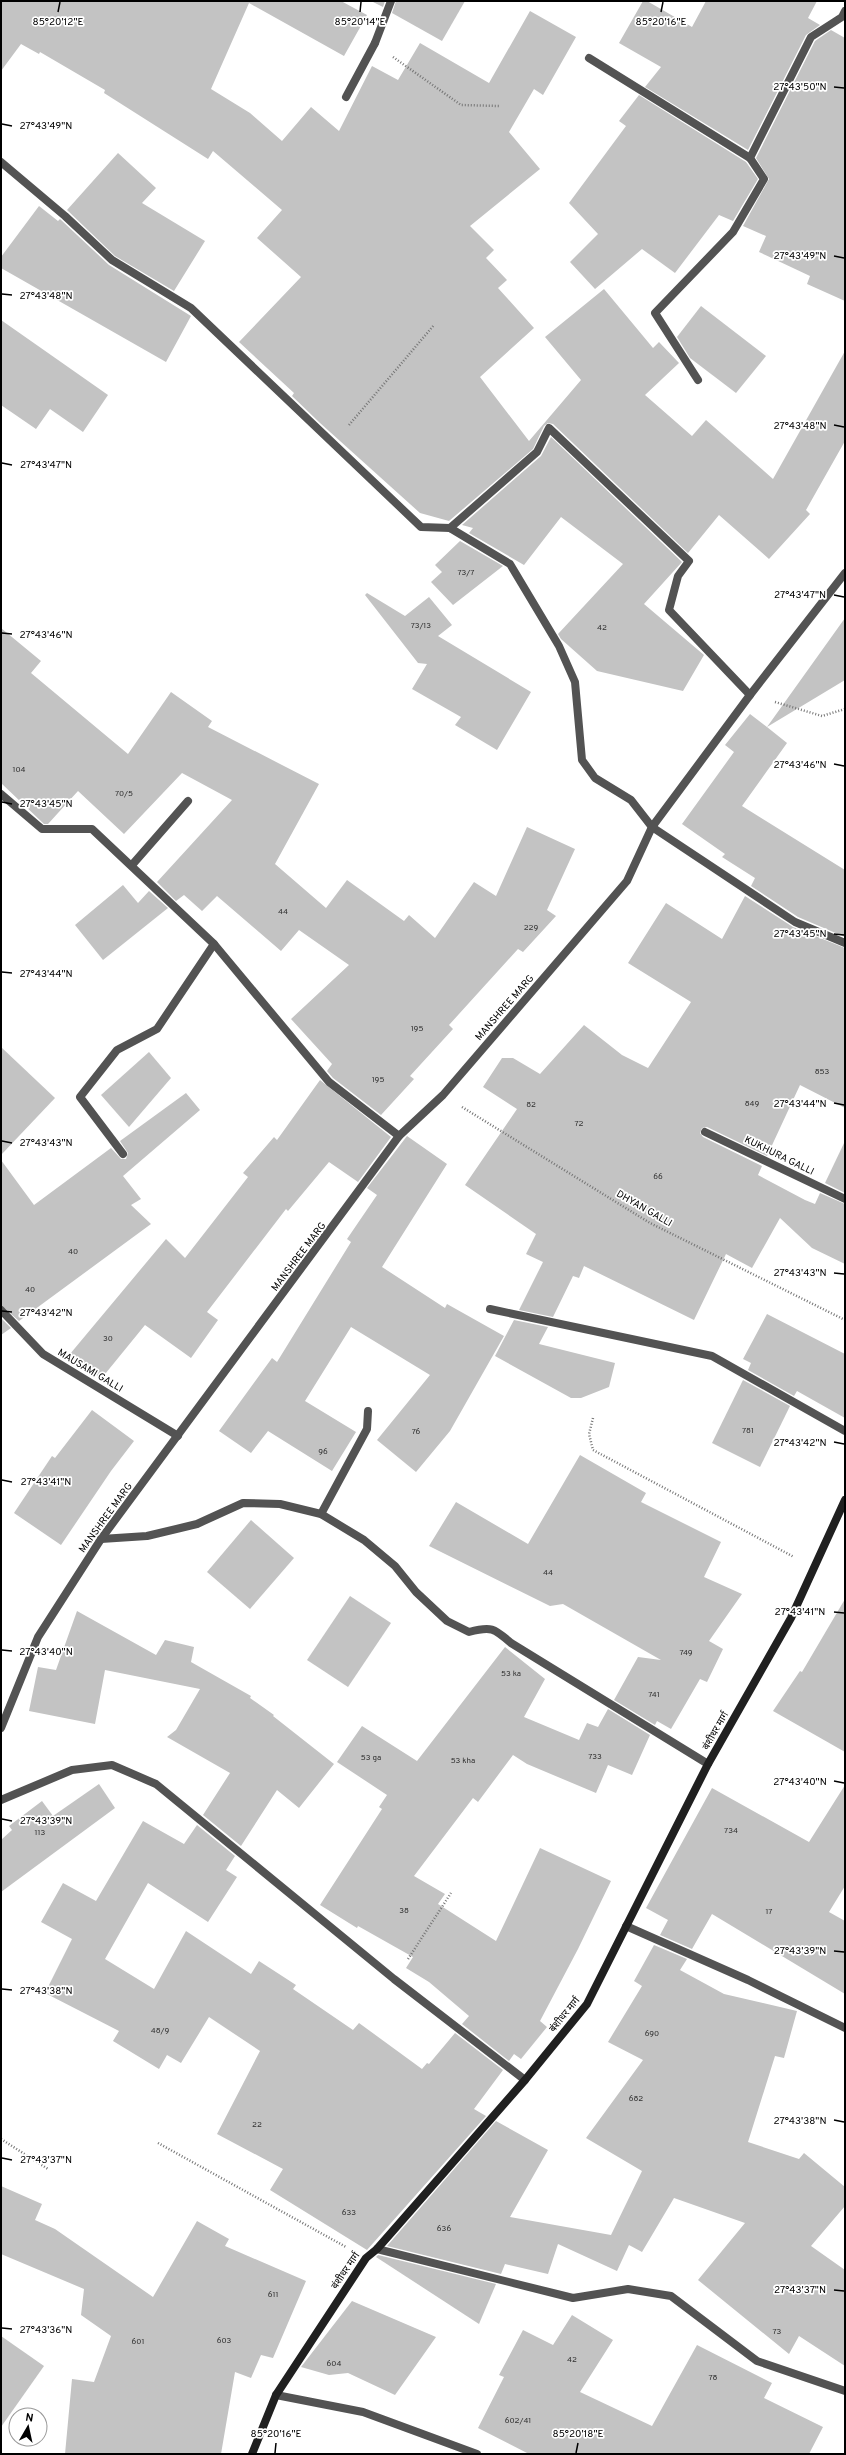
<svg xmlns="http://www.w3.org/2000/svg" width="846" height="2455" viewBox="0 0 846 2455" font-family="Overpass,'Noto Sans Devanagari',sans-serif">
<rect width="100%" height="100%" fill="#fff"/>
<g fill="#c3c3c3">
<path d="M1 1H341L367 15 344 56 249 3 211 89 250 113 282 141 311 107 339 131 372 66 398 80 420 43 489 83 530 11 576 37 543 95 534 89 509 132 540 169 470 226 494 250 486 258 507 280 498 288 534 328 480 377 529 441 581 380 545 337 604 289 653 348 659 342 679 363 645 395 692 436 706 420 773 479 845 351V441L806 510 810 514 769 559 719 515 688 553 553 424 548 423 544 426 533 449 449 521 420 513 320 423 292 396 294 393 239 342 301 277 257 238 282 210 213 151 208 159 104 93 105 90 40 52 39 54 21 44 1 71Z"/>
<path d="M371 1H385L383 7Z"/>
<path d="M396 1H465L442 41 392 13Z"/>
<path d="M643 1H647L692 27 706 1H817L808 18 820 25 806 35 748 150 645 87 661 67 619 43Z"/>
<path d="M831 30 845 38V301L807 284 810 276 759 252 766 236 743 226 769 179 756 158 815 41Z"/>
<path d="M639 95 746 162 758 179 733 221 719 215 675 273 642 249 595 289 570 262 598 234 569 203 626 126 619 121Z"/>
<path d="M118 153 156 188 142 203 205 241 174 291 115 256 67 210Z"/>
<path d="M39 206 58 221 60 219 109 265 191 316 166 362 1 268V257Z"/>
<path d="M701 306 766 356 736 393 690 358 677 337Z"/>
<path d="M1 320 108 395 83 432 50 409 36 429 1 405Z"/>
<path d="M551 437 682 562 644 604 704 655 683 691 597 671 561 639 558 634 623 564 561 517 524 565 469 533 473 528 462 525 541 456Z"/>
<path d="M460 541 503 566 453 605 431 582 442 572 435 565Z"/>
<path d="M367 593 405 616 429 597 452 625 438 636 531 692 497 750 455 725 461 717 412 689 427 664 418 663 365 595Z"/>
<path d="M845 618V680L767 727 787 743 742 806 845 870V937L798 917 751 886 755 878 722 857 725 854 682 824 734 752 725 745 750 714 767 727Z"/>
<path d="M1 628 41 661 31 673 128 754 171 692 212 721 208 727 319 784 275 864 326 908 347 880 404 921 409 915 435 938 474 882 496 896 527 827 575 849 547 910 556 916 523 952 518 949 449 1025 453 1029 410 1076 414 1079 381 1115 333 1078 327 1071 332 1064 291 1019 349 965 299 930 281 951 217 896 202 911 184 895 176 901 157 882 232 800 182 773 124 834 78 791 48 824H44L1 783Z"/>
<path d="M123 885 138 903 149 891 168 908 103 960 75 925Z"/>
<path d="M745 896 793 927 845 948V1108L800 1085 767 1156 707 1127 702 1128 700 1133 703 1137 762 1166 758 1175 805 1200 815 1204 820 1193 845 1204V1264L812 1248 780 1218 752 1268 726 1254 694 1320 584 1266 579 1278 573 1276 553 1317 519 1310 543 1262 526 1254 536 1234 465 1185 517 1109 483 1087 502 1058H513L540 1074 584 1025 622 1055 648 1068 691 1002 628 963 666 903 722 939Z"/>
<path d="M1 1047 55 1098 1 1155Z"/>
<path d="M149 1052 171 1078 129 1127 101 1095Z"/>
<path d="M320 1080 391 1137 358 1182 329 1162 288 1211 286 1209 207 1312 218 1320 191 1358 145 1325 101 1379 70 1354 166 1239 185 1258 248 1177 243 1173 274 1137 277 1140Z"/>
<path d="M186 1093 200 1110 123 1176 141 1199 131 1205 151 1224 19 1321 1 1305V1160L34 1205 111 1148 121 1159H126L128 1153 120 1141Z"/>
<path d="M407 1136 447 1164 382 1267 445 1308 447 1304 504 1336 450 1431 416 1472 377 1440 430 1375 351 1327 305 1401 356 1432 332 1471 268 1431 251 1453 219 1431 272 1358 277 1362 351 1242 347 1239 377 1195 367 1188Z"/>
<path d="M845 1141V1193L825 1183Z"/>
<path d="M767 1314 845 1354V1418L797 1391 794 1396 748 1370 751 1363 743 1359Z"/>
<path d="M1 1318 11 1328 1 1335Z"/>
<path d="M514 1320 548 1327 539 1344 615 1363 609 1387 581 1398H571L495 1356Z"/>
<path d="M743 1380 790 1406 760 1467 712 1443Z"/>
<path d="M92 1410 134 1441 111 1471 61 1545 14 1513 52 1456 55 1458Z"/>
<path d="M580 1455 646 1493 641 1502 721 1542 704 1577 742 1594 709 1641 723 1649 707 1682 700 1679 671 1729 657 1721 655 1725 614 1700 638 1657 661 1660 563 1604 550 1606 429 1546 456 1502 528 1544Z"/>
<path d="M251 1520 294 1558 250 1609 207 1572Z"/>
<path d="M350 1596 391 1623 348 1687 307 1660Z"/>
<path d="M845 1599V1752L773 1711 800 1671 802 1672Z"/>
<path d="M77 1611 156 1655 165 1640 194 1647 191 1662 251 1696 250 1698 274 1715 273 1716 334 1764 299 1808 277 1790 241 1846 203 1815 230 1773 167 1737 176 1730 200 1689 105 1670 95 1724 29 1711 38 1667 56 1670Z"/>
<path d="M505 1647 545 1679 524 1717 579 1740 587 1723 598 1727 608 1709 650 1735 632 1775 608 1765 596 1793 527 1764 513 1755 478 1802 473 1798 414 1876 445 1894 438 1904 496 1941 540 1848 611 1881 578 1949 540 2021 547 2027 521 2059 514 2054 509 2061 462 2024 469 2016 429 1982 406 1968 413 1957 358 1926 357 1928 320 1905 382 1809 379 1807 387 1795 337 1762 362 1726 417 1761Z"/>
<path d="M99 1784 115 1808 1 1892V1840L12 1830 9 1826 42 1801 53 1816Z"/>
<path d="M845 1785V1886L829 1912 845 1921V1994L712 1914 692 1949 660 1935 668 1920 646 1908 712 1788 809 1842Z"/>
<path d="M143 1821 184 1844 197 1825 235 1856 226 1870 237 1877 208 1922 148 1883 105 1959 154 1989 186 1931 251 1974 259 1961 296 1985 293 1989 353 2030 359 2023 422 2069 427 2063 429 2064 455 2033 503 2070 474 2109 486 2116 367 2250 270 2190 283 2169 217 2134 260 2051 209 2017 181 2063 167 2055 159 2069 113 2041 119 2031 45 1993 72 1939 41 1922 63 1883 96 1901Z"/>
<path d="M654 1945 687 1959 680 1970 724 1994 797 2011 784 2058 775 2056 748 2142 799 2159 804 2153 845 2187V2206L811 2246 845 2270V2366L799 2336 789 2354 698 2280 745 2223 674 2198 642 2252 629 2245 617 2271 558 2244 548 2274 505 2264 501 2274 387 2246 496 2121 548 2150 510 2217 611 2235 642 2171 586 2138 643 2060 608 2042 642 1986 634 1981Z"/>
<path d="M1 2186 42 2204 35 2220 55 2229 153 2297 197 2221 229 2239 225 2246 306 2281 273 2358 261 2355 251 2378 235 2372 221 2454H65L72 2379 94 2382 111 2336 81 2315 84 2289 1 2254Z"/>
<path d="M378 2255 496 2284 479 2324 376 2257Z"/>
<path d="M352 2301 436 2337 395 2395 348 2373 329 2375 301 2367Z"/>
<path d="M572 2315 613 2340 580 2392 652 2426 697 2345 772 2383 764 2398 823 2427 809 2454H529L478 2428 504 2377 499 2375 523 2330 553 2345Z"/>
<path d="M1 2336 44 2366 1 2427Z"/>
</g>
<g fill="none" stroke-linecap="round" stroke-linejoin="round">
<g stroke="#757575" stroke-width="2.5" stroke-dasharray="1 2" stroke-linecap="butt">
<path d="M393 57 461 105 499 106"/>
<path d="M349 425 434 325"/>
<path d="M775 702 822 716 845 709"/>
<path d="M462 1107 650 1223 845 1320"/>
<path d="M593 1418 589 1434 593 1450 794 1557"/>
<path d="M408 1959 451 1893"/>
<path d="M1 2139 48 2169"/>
<path d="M158 2143 346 2247"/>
</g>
<path stroke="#535353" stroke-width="8" d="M346 97 375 43"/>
<g stroke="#535353" stroke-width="8">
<path d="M375 43 391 1"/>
<path d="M589 58 750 158"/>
<path d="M1 162 65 216 112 260 191 308 421 527 450 528 510 564 559 646 575 682 582 760 595 778 631 800 652 827 795 922 845 943"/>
<path d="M698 380 655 313 733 232 764 179 750 158 811 37 842 17 845 11"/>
<path d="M450 528 537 452 549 428 689 561 678 576 669 610 750 695"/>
<path d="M1 794 42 829H92L214 944 329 1082 399 1136"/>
<path d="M132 865 188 801"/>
<path d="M705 1132 845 1199"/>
<path d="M123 1154 80 1097 117 1050 157 1029 214 944"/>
<path d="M490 1309 712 1356 845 1431"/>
<path d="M1 1310 43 1354 178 1436"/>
<path d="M321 1514 367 1429 368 1411"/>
<path d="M101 1539 147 1536 197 1524 243 1503 280 1504 321 1514 364 1540 395 1566 416 1592 447 1621 469 1632C491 1626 494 1628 511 1643L708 1764"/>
<path d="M1 1728 38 1637 101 1539 399 1136 443 1095 627 881 652 827 750 695 845 573"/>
<path d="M1 1800 72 1770 112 1765 156 1784 394 1979 525 2080"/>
<path d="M626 1926 748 1980 845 2028"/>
<path d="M377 2249 573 2298 628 2289 671 2296 757 2361 845 2391"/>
<path d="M276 2395 363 2412 477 2454"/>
</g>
<path stroke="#202020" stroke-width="8" d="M252 2454 276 2395 366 2258 377 2249 525 2080 587 2004 708 1764 791 1618 845 1500"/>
</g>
<path fill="none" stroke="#000" stroke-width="1.5" d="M58 12 60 2M360 12 361 2M661 12 663 2M834 87 844 88M2 124 12 126M834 256 844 258M2 294 12 295M834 425 844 427M2 463 12 465M834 595 844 597M2 633 12 634M834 764 844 766M2 802 12 804M834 934 844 935M2 972 12 973M834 1103 844 1105M2 1141 12 1143M834 1273 844 1274M2 1311 12 1312M834 1442 844 1444M2 1480 12 1482M834 1612 844 1613M2 1650 12 1651M834 1781 844 1783M2 1819 12 1821M834 1951 844 1952M2 1989 12 1990M834 2120 844 2122M2 2158 12 2160M834 2290 844 2291M2 2328 12 2329M275 2453 276 2443M576 2453 578 2443"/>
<g text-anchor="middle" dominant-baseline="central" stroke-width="3.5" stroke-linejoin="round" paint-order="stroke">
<g font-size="8" fill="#313131">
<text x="466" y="573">73/7</text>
<text x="421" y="626">73/13</text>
<text x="602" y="628">42</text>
<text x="19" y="770">104</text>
<text x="124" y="794">70/5</text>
<text x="283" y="912">44</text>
<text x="531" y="928">229</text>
<text x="417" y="1029">195</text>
<text x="822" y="1072">853</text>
<text x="378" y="1080">195</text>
<text x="752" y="1104">849</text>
<text x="531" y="1105">82</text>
<text x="579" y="1124">72</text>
<text x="658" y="1177">66</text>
<text x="73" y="1252">40</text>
<text x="30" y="1290">40</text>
<text x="108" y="1339">30</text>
<text x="748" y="1431">781</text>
<text x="416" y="1432">76</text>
<text x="323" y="1452">96</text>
<text x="548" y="1573">44</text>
<text x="686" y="1653">749</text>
<text x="511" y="1674">53 ka</text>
<text x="654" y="1695">741</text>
<text x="595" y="1757">733</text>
<text x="371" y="1758">53 ga</text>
<text x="463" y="1761">53 kha</text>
<text x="731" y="1831">734</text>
<text x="40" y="1833">113</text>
<text x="404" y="1911">38</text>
<text x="769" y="1912">17</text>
<text x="160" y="2031">48/9</text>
<text x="652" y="2034">690</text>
<text x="636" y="2099">682</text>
<text x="257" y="2125">22</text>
<text x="349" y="2213">633</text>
<text x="444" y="2229">636</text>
<text x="273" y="2295">611</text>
<text x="777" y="2332">73</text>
<text x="224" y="2341">603</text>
<text x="138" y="2342">601</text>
<text x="572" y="2360">42</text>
<text x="334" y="2364">604</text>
<text x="713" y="2378">78</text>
<text x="518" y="2421">602/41</text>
</g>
<g font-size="10" fill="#000" stroke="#fff">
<text transform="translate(505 1008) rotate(-49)">MANSHREE MARG</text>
<text transform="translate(779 1156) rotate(26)">KUKHURA GALLI</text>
<text transform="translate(644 1209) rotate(30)">DHYAN GALLI</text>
<text transform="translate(299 1257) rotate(-53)">MANSHREE MARG</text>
<text transform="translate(90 1371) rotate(31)">MAUSAMI GALLI</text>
<text transform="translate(106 1518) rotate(-54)">MANSHREE MARG</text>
<text transform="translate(716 1731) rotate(-60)">बंशीधर मार्ग</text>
<text transform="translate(565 2015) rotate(-51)">बंशीधर मार्ग</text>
<text transform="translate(346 2271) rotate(-56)">बंशीधर मार्ग</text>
</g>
</g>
<g font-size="10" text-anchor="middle" fill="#000" stroke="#fff" stroke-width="3.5" stroke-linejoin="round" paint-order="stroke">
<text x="58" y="25">85°20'12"E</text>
<text x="661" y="25">85°20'16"E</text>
<text x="360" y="25">85°20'14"E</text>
<text x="800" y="90">27°43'50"N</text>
<text x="46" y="129">27°43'49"N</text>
<text x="800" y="259">27°43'49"N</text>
<text x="46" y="299">27°43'48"N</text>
<text x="800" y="429">27°43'48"N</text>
<text x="46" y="468">27°43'47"N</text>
<text x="800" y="598">27°43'47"N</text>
<text x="46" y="638">27°43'46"N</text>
<text x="800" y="768">27°43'46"N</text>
<text x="46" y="807">27°43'45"N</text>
<text x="800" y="937">27°43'45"N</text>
<text x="46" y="977">27°43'44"N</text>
<text x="800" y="1107">27°43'44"N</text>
<text x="46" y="1146">27°43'43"N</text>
<text x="800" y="1276">27°43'43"N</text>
<text x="46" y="1316">27°43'42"N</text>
<text x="800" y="1446">27°43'42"N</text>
<text x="46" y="1485">27°43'41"N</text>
<text x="800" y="1615">27°43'41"N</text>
<text x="46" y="1655">27°43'40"N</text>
<text x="800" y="1785">27°43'40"N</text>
<text x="46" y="1824">27°43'39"N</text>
<text x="800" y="1954">27°43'39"N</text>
<text x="46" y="1994">27°43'38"N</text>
<text x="800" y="2124">27°43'38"N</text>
<text x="46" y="2163">27°43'37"N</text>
<text x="800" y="2293">27°43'37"N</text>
<text x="46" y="2333">27°43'36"N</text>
<text x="276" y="2437">85°20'16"E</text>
<text x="578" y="2437">85°20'18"E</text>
</g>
<rect width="846" height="2455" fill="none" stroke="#000000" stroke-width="4"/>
<g transform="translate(28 2427) rotate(9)"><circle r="19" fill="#ffffff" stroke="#999999"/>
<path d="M0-3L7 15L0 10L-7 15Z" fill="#000000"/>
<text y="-6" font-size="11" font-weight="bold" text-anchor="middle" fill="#000000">N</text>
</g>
</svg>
